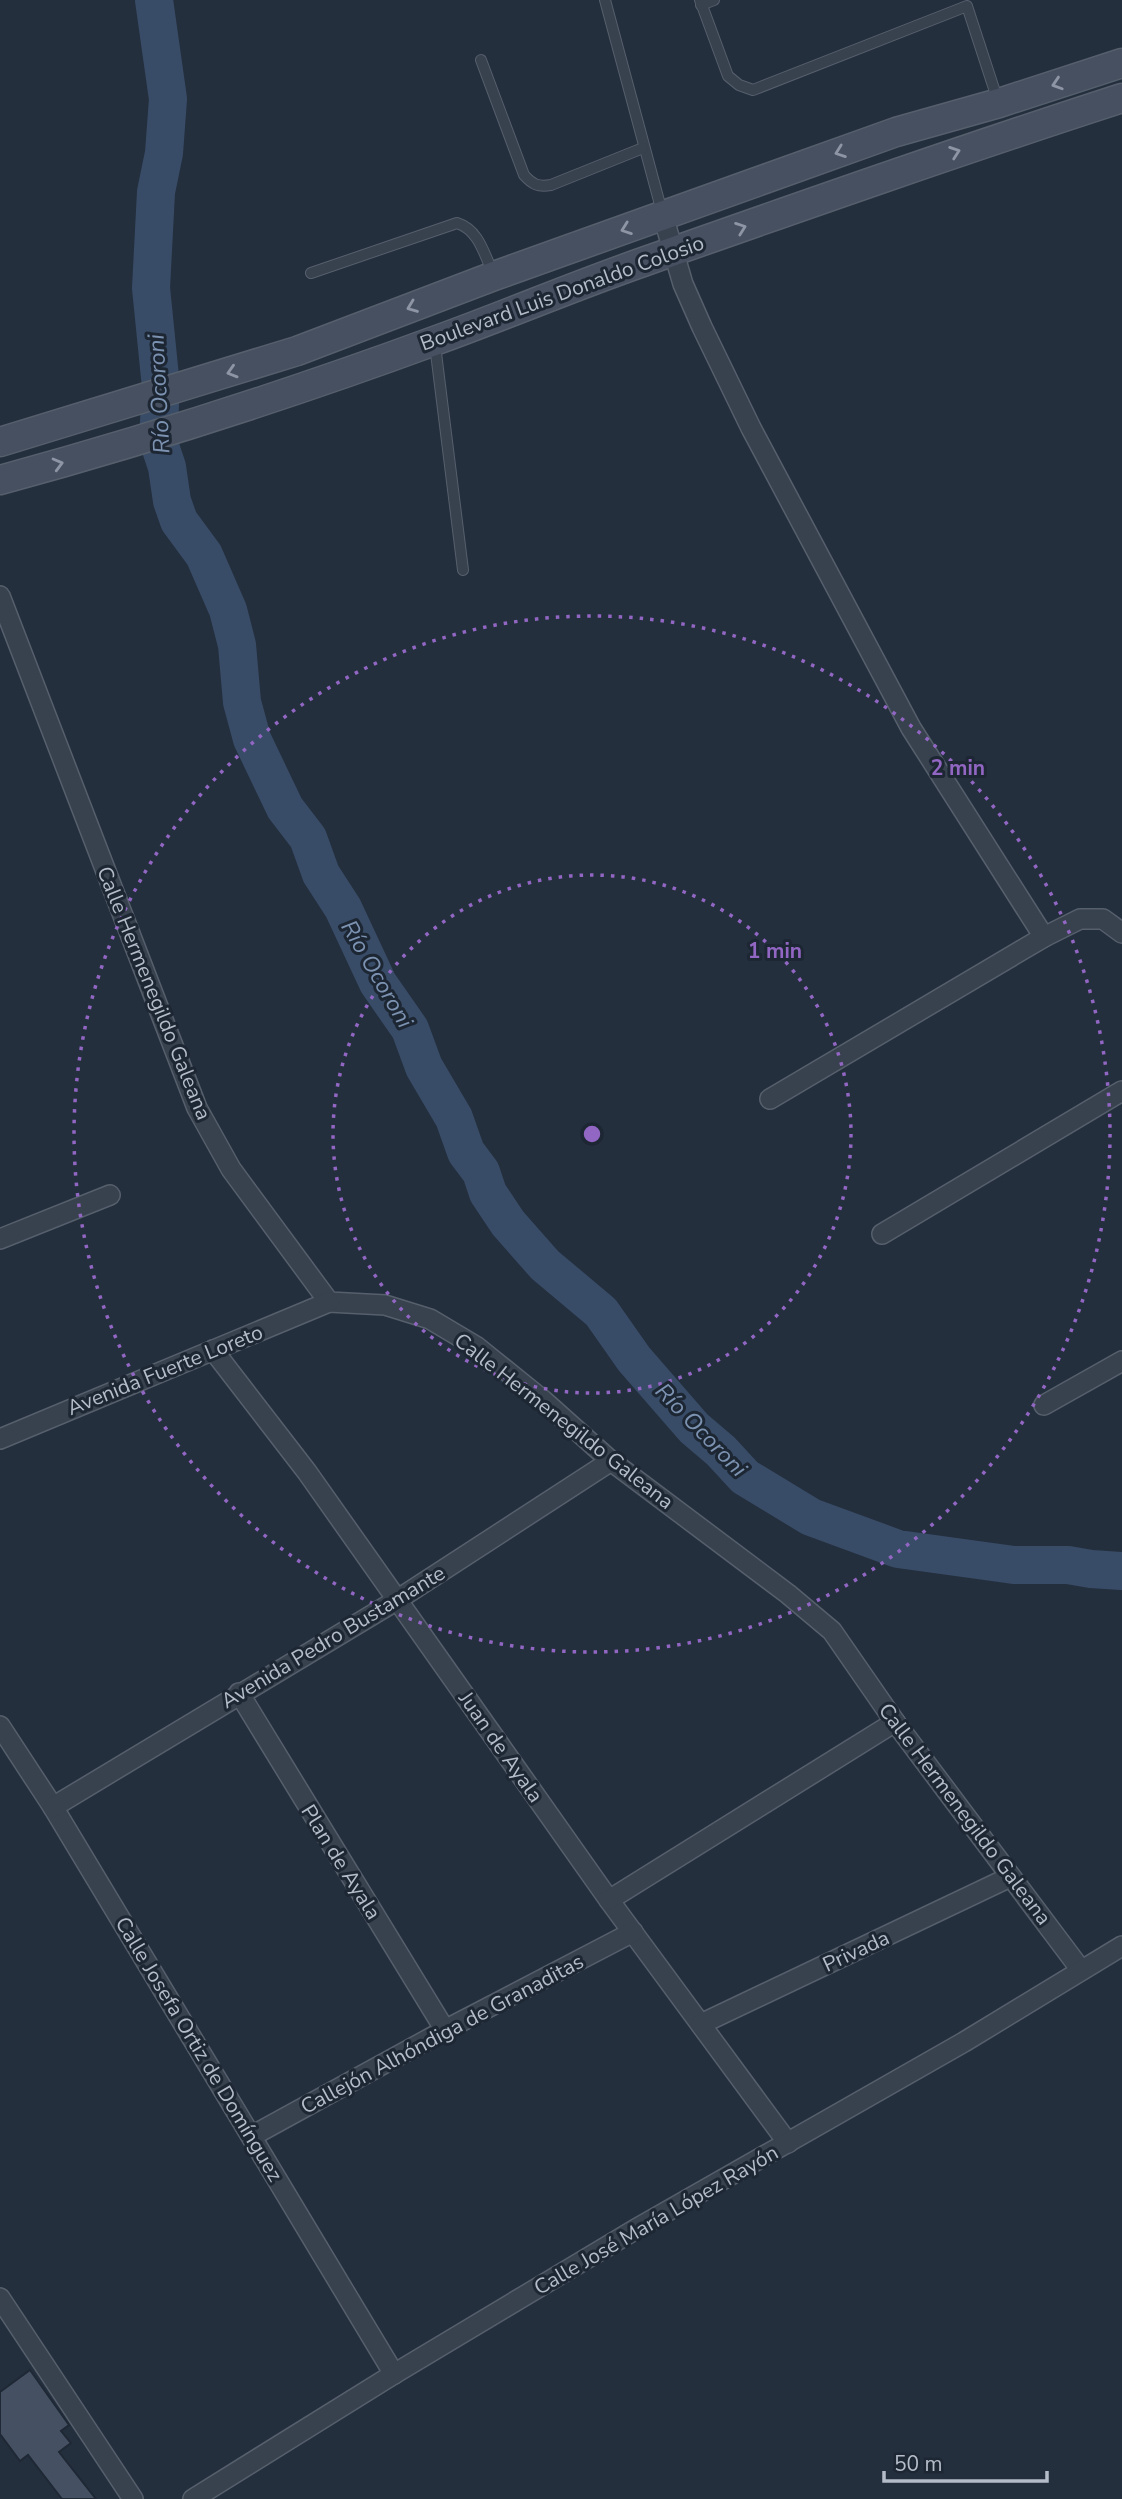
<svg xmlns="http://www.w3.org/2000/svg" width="1122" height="2499" viewBox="0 0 1122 2499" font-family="'Nunito Sans',sans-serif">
<rect width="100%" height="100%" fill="#242f3e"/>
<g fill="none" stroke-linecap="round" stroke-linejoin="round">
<path stroke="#394c67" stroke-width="38" d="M154 0 168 99 164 153 156 192 151 288 161 387 158 440 167 467 172 501 179 521 204 555 228 610 237 645 242 702 252 739 285 808 308 838 321 874 343 908 378 983 410 1029 424 1067 454 1118 466 1152 481 1172 488 1193 508 1223 545 1265 601 1312 634 1359 694 1428 721 1451 745 1477 811 1517 898 1549 1014 1565H1068L1091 1569 1122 1571"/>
</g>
<path fill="#455162" stroke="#1f2835" stroke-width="2" d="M30 2370 69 2425 61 2431 71 2443 59 2452 96 2499H62L28 2455 20 2461 0 2434V2392Z"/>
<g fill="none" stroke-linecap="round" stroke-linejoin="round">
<g stroke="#565f6c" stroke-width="12">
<g id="lane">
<path d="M605 0 662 212"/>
<path d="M700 0 728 76 739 85 753 90 967 6 998 101"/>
<path d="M701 5 714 0"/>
<path d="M481 60 524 175C533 185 538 187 551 185L643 148"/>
<path d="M311 273 457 223C479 230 484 254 493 273"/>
<path d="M435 345 463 570"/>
</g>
</g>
<g stroke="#565f6c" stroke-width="22">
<g id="street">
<path d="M663 216 683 284 702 327 751 428 911 728 1044 937"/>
<path d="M0 596 197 1108 231 1169 329 1302 385 1305 430 1319 477 1347 544 1401 611 1461 788 1594 832 1631 895 1722 1081 1970"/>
<path d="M770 1099 1044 937 1080 919H1103L1122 933"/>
<path d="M882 1234 1122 1091"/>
<path d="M0 1239 110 1195"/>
<path d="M213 1350 307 1472 609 1900 788 2143"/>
<path d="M1044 1405 1122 1361"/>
<path d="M0 1439 329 1302"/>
<path d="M239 1693 445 2030"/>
<path d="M0 1726 53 1807 394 2374"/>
<path d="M53 1807 397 1600 611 1461"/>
<path d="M609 1900 895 1722"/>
<path d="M701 2024 1010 1877"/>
<path d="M252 2136 445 2030 633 1932"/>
<path d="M0 2298 133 2499"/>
<path d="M193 2499 394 2374 636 2229 964 2042 1122 1946"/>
</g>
</g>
<g stroke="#565f6c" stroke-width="31">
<g id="secondary">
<path d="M0 442 297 351 494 276 896 132 999 103 1122 63"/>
<path d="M0 480C147 440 293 393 437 340 506 315 574 286 643 262 802 206 961 150 1122 98"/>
</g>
</g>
<use href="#lane" stroke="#38414e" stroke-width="10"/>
<use href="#street" stroke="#38414e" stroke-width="19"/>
<use href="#secondary" stroke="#465061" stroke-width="28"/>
</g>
<defs><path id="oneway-chevron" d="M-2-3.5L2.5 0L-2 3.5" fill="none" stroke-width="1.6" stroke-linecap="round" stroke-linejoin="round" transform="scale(1.75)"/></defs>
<g stroke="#8e96a5">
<use href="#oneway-chevron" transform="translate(1057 84) rotate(162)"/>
<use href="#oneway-chevron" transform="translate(840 152) rotate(160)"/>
<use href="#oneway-chevron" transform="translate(955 152) rotate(-19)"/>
<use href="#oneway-chevron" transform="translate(741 228) rotate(-20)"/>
<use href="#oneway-chevron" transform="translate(626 229) rotate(160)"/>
<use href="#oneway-chevron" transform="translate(412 307) rotate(159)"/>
<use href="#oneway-chevron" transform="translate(232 372) rotate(163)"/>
<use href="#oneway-chevron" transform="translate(58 464) rotate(-15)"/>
</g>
<g fill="none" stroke="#9266c3" stroke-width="3.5" stroke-dasharray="3.5 7">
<circle cx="592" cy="1134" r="259"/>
<circle cx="592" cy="1134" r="518"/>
</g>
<g text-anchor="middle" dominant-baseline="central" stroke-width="6" stroke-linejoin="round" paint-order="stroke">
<g font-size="21" fill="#b4bcc9" stroke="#1d2633">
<text transform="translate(562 293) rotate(-20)">Boulevard Luis Donaldo Colosio</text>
<text transform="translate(154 993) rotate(68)">Calle Hermenegildo Galeana</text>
<text transform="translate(165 1370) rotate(-22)">Avenida Fuerte Loreto</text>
<text transform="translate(564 1421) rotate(38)">Calle Hermenegildo Galeana</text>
<text transform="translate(333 1637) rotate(-31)">Avenida Pedro Bustamante</text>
<text transform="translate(501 1747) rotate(55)">Juan de Ayala</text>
<text transform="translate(965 1814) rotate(53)">Calle Hermenegildo Galeana</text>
<text transform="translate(341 1862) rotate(58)">Plan de Ayala</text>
<text transform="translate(856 1951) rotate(-25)">Privada</text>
<text transform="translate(442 2034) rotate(-28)">Callejón Alhóndiga de Granaditas</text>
<text transform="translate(199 2049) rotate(59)">Calle Josefa Ortiz de Domínguez</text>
<text transform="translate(656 2220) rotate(-30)">Calle José María López Rayón</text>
</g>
<g font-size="23" font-style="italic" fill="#7c92b1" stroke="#1d2633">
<text transform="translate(159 394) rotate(-93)">Río Ocoroni</text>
<text transform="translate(377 974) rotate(60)">Río Ocoroni</text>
<text transform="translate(701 1430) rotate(46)">Río Ocoroni</text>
</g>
</g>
<circle cx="592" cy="1134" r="10" fill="#9266c3" stroke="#1d2633" stroke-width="3.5"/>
<g font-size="21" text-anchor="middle" font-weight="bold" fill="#9266c3" stroke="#1d2633" stroke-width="6" stroke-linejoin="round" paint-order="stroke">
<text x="958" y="775">2 min</text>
<text x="775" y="958">1 min</text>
</g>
<path d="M884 2471v10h163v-10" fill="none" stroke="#b4bcc9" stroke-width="3.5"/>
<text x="894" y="2471" font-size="21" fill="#b4bcc9" stroke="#1d2633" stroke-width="5" paint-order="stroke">50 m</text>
</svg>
